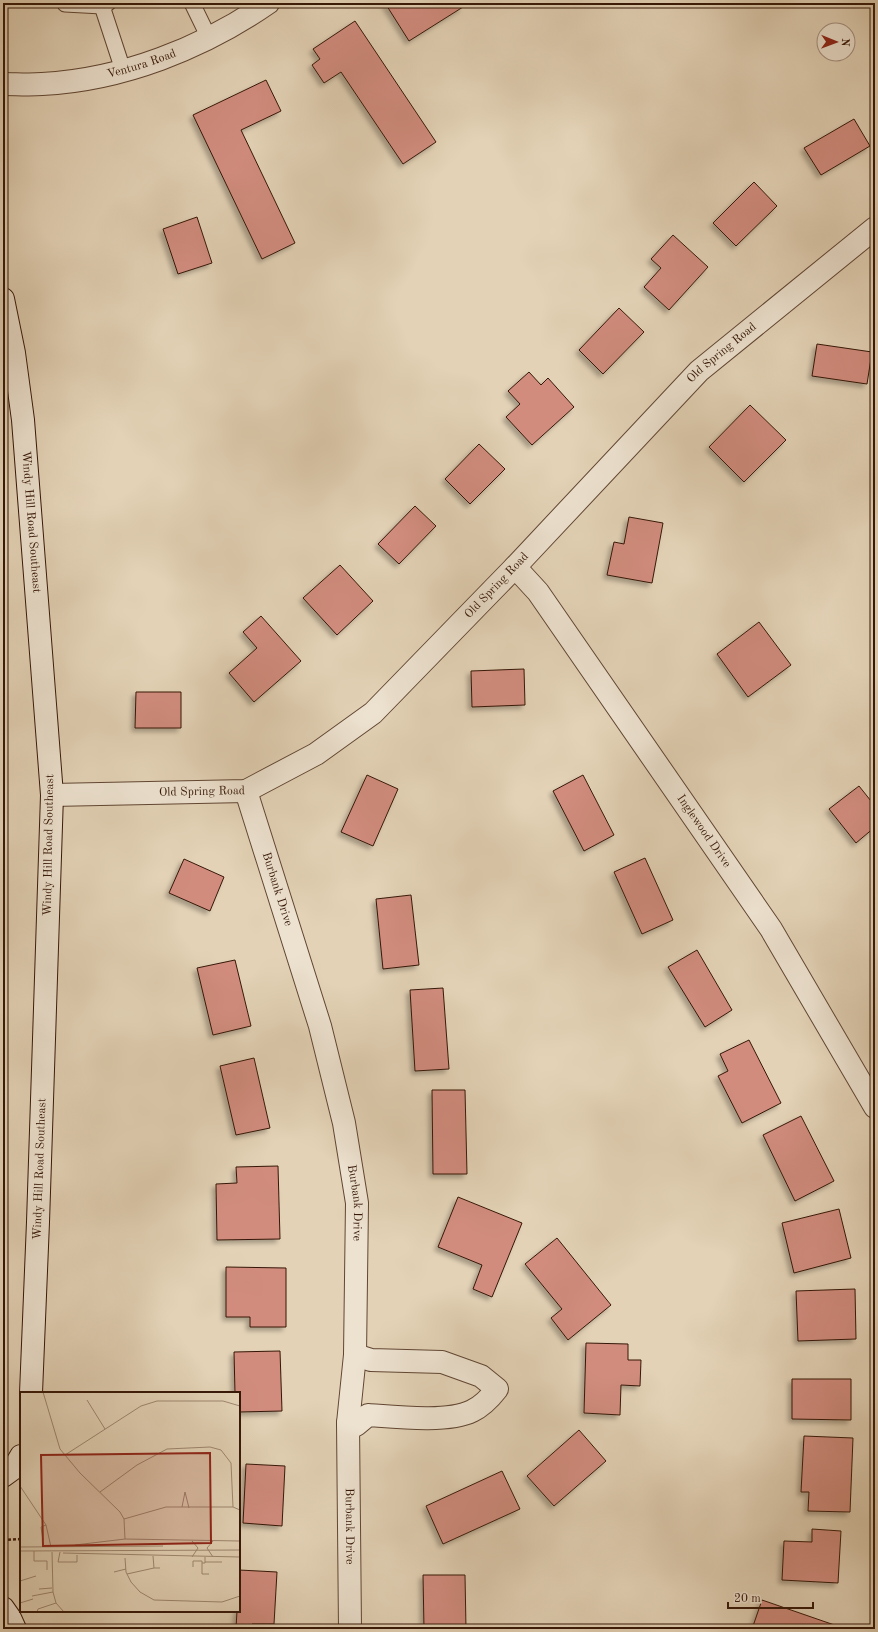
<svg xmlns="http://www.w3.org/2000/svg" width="878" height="1632" viewBox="0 0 878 1632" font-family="'Old Standard TT',serif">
<defs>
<filter id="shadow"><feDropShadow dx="-3.5" dy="3.5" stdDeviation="2" flood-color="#0004"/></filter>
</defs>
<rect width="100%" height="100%" fill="#e3d2b6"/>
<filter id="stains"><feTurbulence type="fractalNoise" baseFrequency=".005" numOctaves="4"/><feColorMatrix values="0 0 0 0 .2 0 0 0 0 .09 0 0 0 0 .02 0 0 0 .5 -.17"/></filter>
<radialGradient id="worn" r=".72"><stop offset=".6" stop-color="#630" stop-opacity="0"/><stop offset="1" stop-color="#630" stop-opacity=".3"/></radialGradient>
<g fill="#d18c7e" stroke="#361707" filter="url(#shadow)">
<path d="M385 3H460L463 7 409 41Z"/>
<path d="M355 21 436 142 403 164 341 72 324 83 312 65 320 59 313 49Z"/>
<path d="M266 80 281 111 241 130 295 243 262 259 193 115Z"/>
<path d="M854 119 870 146 821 175 804 148Z"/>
<path d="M754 182 777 206 736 246 713 223Z"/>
<path d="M197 217 212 263 178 274 163 229Z"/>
<path d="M673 235 708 267 669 310 644 287 661 268 651 259Z"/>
<path d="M619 308 644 332 603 374 579 350Z"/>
<path d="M817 344 872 352 867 384 812 376Z"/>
<path d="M529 372 541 385 548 378 574 407 532 445 506 417 520 404 508 391Z"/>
<path d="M750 405 786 440 744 482 709 447Z"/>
<path d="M479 444 505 469 470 504 445 479Z"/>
<path d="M415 506 436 526 399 564 378 544Z"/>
<path d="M629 517 663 523 652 583 607 575 614 542 624 544Z"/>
<path d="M340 565 373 601 337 635 303 598Z"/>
<path d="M261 616 301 661 254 702 229 673 257 648 243 632Z"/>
<path d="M759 622 791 665 748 697 717 654Z"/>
<path d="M524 669 525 705 472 707 471 671Z"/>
<path d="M136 692H181V728H135Z"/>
<path d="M367 775 398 789 373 846 341 832Z"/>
<path d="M583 775 614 835 584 851 553 791Z"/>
<path d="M859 786 875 806V827L856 843 829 809Z"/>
<path d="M645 858 673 920 642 934 614 872Z"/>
<path d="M184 859 224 877 210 911 169 893Z"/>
<path d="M411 895 419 965 383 969 376 899Z"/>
<path d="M697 950 732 1010 705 1027 668 967Z"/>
<path d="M235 960 251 1026 213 1035 197 968Z"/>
<path d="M443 988 449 1069 415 1071 410 990Z"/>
<path d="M749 1040 781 1103 742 1123 718 1076 728 1071 720 1054Z"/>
<path d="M254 1058 270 1128 236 1135 220 1066Z"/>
<path d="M432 1090H465L467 1174H433Z"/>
<path d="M801 1116 834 1181 795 1201 763 1135Z"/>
<path d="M278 1166 280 1239 217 1240 216 1184 237 1183 236 1167Z"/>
<path d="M458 1197 522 1223 492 1297 473 1289 482 1265 438 1247Z"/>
<path d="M839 1209 851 1258 794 1273 782 1223Z"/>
<path d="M557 1238 611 1305 568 1340 551 1318 562 1309 525 1264Z"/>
<path d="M226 1267 286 1268V1327H250V1317H226Z"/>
<path d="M855 1289 856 1339 798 1341 796 1291Z"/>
<path d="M586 1343 628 1344V1360H641L640 1386 621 1385 620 1415 584 1413Z"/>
<path d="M280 1351 282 1411 239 1412V1393H235L234 1352Z"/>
<path d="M792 1379H851V1420L792 1419Z"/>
<path d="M579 1430 606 1461 554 1506 527 1476Z"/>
<path d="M804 1436 853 1438 850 1512 808 1511 809 1492H801Z"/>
<path d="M246 1464 285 1466 282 1526 243 1523Z"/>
<path d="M502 1471 520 1509 443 1544 426 1506Z"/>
<path d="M812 1529 841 1531 838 1583 782 1580 784 1541 812 1542Z"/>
<path d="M239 1570 277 1572 274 1624H252V1629L236 1628 237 1611H239Z"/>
<path d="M423 1575H465L466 1629H424Z"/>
<path d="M762 1600 846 1629H752Z"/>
</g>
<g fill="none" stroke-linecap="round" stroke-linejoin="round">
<g stroke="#614633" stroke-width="17">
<g id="lane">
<path d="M192 3 209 38"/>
<path d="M65 4 102 6 108 3"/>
<path d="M102 6 123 70"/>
</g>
</g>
<g stroke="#614633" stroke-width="24">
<g id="street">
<path id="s1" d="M3 84C16 84 29 85 42 84 122 80 203 48 268 3"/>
<path id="s2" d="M515 567 538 592 771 929 875 1107"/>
<path id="s3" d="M246 791 320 1026 344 1123 357 1203 355 1355 348 1423 350 1629"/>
<path id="s4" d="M52 795 246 791 316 754 373 713 515 567 699 371 875 228"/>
<path d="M348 1423 356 1425 368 1415C396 1417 448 1423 472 1411 483 1406 490 1398 497 1389L481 1376 442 1362 371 1360 355 1355"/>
</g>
</g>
<g stroke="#361707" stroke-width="24">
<g id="secondary">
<path id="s5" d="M3 299 14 353 23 420 52 795 38 1222 31 1393"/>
<path d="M3 1476 14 1468 21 1456"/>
<path d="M3 1608 10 1618 15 1629"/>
</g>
</g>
<path stroke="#361707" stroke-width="2.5" stroke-dasharray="3 2" stroke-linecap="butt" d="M3 1540 21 1539"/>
<use href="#lane" stroke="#ede2d0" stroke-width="15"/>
<use href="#street" stroke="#ede2d0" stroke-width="22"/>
<use href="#secondary" stroke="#ede2d0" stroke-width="22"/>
</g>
<g text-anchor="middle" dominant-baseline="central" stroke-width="3" stroke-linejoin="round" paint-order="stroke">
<g font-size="12" fill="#361707" stroke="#ede2d0">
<text stroke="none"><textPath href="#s1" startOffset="141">Ventura Road</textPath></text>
<text stroke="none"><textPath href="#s4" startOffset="845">Old Spring Road</textPath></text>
<text stroke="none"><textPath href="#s5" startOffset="225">Windy Hill Road Southeast</textPath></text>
<text stroke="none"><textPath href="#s4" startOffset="521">Old Spring Road</textPath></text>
<text stroke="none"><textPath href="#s4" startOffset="150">Old Spring Road</textPath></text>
<text stroke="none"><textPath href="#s2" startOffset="325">Inglewood Drive</textPath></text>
<text transform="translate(49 845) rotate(-89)">Windy Hill Road Southeast</text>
<text stroke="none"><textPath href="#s3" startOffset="103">Burbank Drive</textPath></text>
<text transform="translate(40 1169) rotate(-88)">Windy Hill Road Southeast</text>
<text stroke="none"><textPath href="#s3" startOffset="427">Burbank Drive</textPath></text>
<text stroke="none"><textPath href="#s3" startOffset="751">Burbank Drive</textPath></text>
</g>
</g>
<g transform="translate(20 1392)">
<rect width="220" height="220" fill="#e3d2b6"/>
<path fill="none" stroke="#9e8770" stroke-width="1" d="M23 0 40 57 60 81 100 120 104 127 105 147M67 8 85 37M45 63 121 14 137 9H203L220 14M0 94 26 133 31 155M80 100 117 73 147 57 190 55 201 58 211 71 213 115M162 115 165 100 169 116M104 127 146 115H213L220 118M23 148 21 135 26 133M193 149 187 156 193 165M55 153 105 147 220 149M0 155 143 154M0 159 220 158M14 159V169H27V178M32 160 33 200 36 211 44 220M40 160 38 170H57V163M43 161 220 165M133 164 134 176H140M172 165 178 156 172 149M185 165V171H182V182H189M105 166 106 180 111 190 120 200 134 208 202 210 220 204M185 170H202M173 175V169H182V171M94 180 106 177M107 182 134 176M0 189 16 184M19 197 32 196M12 204 33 200M0 211 13 207M17 220 18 217 36 211"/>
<path fill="#8f2418" fill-opacity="0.15" stroke="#8f2418" stroke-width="2" d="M190 61 191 151 23 154 21 63Z"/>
<rect width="220" height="220" fill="none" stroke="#361707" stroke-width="2"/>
</g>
<rect width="878" height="1632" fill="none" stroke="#e3d2b6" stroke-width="16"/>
<rect x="4" y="4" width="870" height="1624" fill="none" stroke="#361707" stroke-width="2"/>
<rect x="8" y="8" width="862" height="1616" fill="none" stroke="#361707"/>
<g transform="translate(836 42) rotate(91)"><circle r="19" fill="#ede2d0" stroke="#a49180"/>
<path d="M0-3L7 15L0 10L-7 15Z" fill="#8f2418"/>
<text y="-6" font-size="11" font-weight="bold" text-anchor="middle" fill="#361707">N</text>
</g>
<path d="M728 1602v6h85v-6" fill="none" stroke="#361707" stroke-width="2"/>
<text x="734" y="1602" font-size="12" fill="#361707" stroke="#ede2d0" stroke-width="3" paint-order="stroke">20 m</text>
<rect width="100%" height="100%" filter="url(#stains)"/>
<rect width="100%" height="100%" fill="url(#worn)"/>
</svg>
